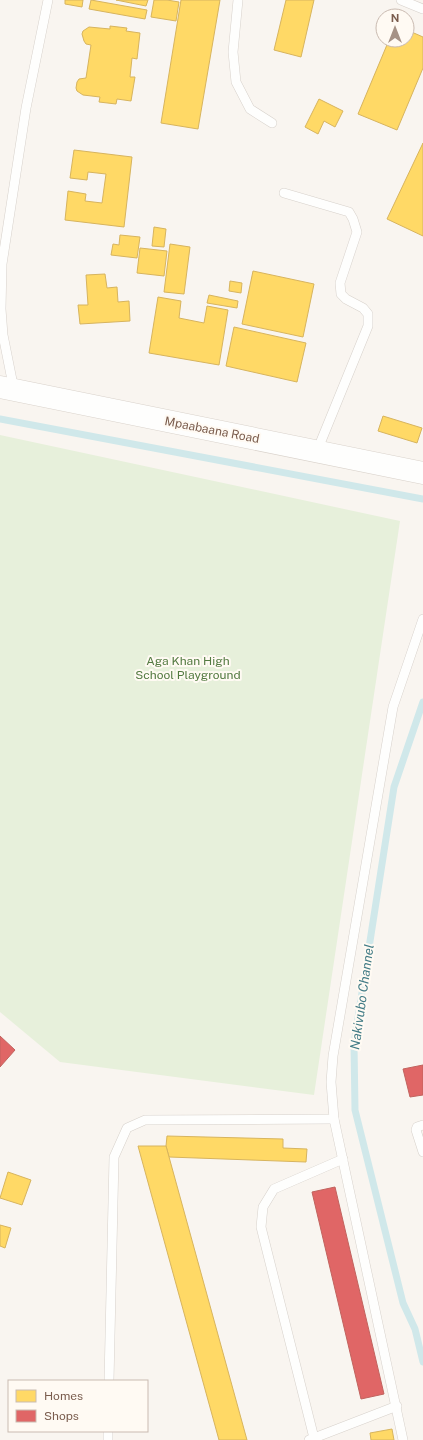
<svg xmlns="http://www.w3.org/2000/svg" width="423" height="1440" viewBox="0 0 423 1440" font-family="'Public Sans',sans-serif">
<rect width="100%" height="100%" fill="#f9f5f0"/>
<path fill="#e7f0db" d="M0 435 400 521 314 1095 60 1062 0 1012Z"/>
<g fill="#ffd966" stroke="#d7b45e">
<path d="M65 0H83L82 7 65 4Z"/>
<path d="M91 0 147 10 145 19 89 9Z"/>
<path d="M116 0H148L146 6Z"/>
<path d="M154 0H167L179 2 176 21 151 17Z"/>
<path d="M181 0H220L198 129 161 123Z"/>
<path d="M286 0H314L301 57 274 50Z"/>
<path d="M110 26 127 28 126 31 140 33 137 59 132 58 130 77H135L131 101 117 99 116 104 99 102 100 97 83 95 77 91 76 88 77 82 79 79 86 78 91 45 86 44 84 41 82 34 83 31 89 27 110 29Z"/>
<path d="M407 30 423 37V68L397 130 358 114 389 40H407Z"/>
<path d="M319 99 343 111 335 127 324 121 318 134 305 127Z"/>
<path d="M423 143V236L387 219Z"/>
<path d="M74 150 132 157 124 227 65 220 68 191 86 194 85 201 102 203 106 174 88 172 87 180 70 178Z"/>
<path d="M154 227 166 229 164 247 152 246Z"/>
<path d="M120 235 140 237 137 258 111 255 113 244 119 245Z"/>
<path d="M170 244 190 247 184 294 164 292Z"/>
<path d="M140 248 167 251 164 276 137 273Z"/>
<path d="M253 271 314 284 303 337 242 324Z"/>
<path d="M105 274 107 288 117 287 118 302 129 301 130 321 80 324 78 305H88L86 275Z"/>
<path d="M230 281 242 283 241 293 229 291Z"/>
<path d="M209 295 238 301 237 308 207 303Z"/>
<path d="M158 297 181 301 179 318 204 323 207 306 228 310 219 365 149 353Z"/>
<path d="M234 327 306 343 297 382 226 366Z"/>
<path d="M383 416 422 428 417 443 378 431Z"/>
<path d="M167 1136 283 1139V1148L307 1149 306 1162 169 1157 166 1146Z"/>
<path d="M138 1146H166L247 1440H219Z"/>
<path d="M8 1172 31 1180 22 1205 0 1198Z"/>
<path d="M0 1225 11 1228 5 1248 0 1246Z"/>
<path d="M392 1429 394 1440H371L370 1433Z"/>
</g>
<g fill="#e06666" stroke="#c1635e">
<path d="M0 1036 15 1050 0 1067Z"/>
<path d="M423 1065V1095L410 1097 403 1069Z"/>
<path d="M335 1187 384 1394 361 1399 312 1192Z"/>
</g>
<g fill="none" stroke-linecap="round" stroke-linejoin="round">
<g stroke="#d0e8ea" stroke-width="7">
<path d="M0 419 423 499"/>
<path d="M423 702 394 787 354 1044 355 1110 403 1303 415 1329 423 1362"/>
</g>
<g stroke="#d7d1cb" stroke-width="10">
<g id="lane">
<path d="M238 0 233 52 236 82 250 109 272 123"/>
<path d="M401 0 423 9"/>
<path d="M284 193 349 212 353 219 357 232 340 283 341 294 346 299 363 308 368 314V326L317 451"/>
<path d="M14 390 3 335 1 309 2 264 26 108 48 0"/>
<path d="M423 1125 417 1127 416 1130 423 1152"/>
<path d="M109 1381 114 1157 127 1128 145 1120 334 1119"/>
<path d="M314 1438 261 1227 263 1207 274 1189 343 1159"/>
<path d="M108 1440V1431"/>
<path d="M309 1440 397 1406"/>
<path d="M403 1440 334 1119 331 1082 333 1056 393 707 423 619"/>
</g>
</g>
<g stroke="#d9d2cb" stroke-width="23">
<path id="secondary" d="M0 387 423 473"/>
</g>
<use href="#lane" stroke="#fefefd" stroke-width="9"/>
<use href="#secondary" stroke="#fefefd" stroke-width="22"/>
</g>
<g text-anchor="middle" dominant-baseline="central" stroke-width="4" stroke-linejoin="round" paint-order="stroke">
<g font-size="12" fill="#7a5c4d" stroke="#fffaf3">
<text transform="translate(212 430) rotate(11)">Mpaabaana Road</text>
</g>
<g font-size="12" fill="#537a41" stroke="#fffaf3">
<text x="188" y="661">Aga Khan High<tspan x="188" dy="14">School Playground</tspan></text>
</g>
<g font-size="13" font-style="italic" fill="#437c86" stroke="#fffaf3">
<text transform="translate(362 997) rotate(-82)">Nakivubo Channel</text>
</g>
</g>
<rect x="8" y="1380" width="140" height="52" fill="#fffaf3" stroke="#cabbb1"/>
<rect x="16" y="1390" width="20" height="12" fill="#ffd966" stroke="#cabbb1"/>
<text x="44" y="1400" font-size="12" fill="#7a5c4d">Homes</text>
<rect x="16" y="1410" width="20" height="12" fill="#e06666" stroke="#cabbb1"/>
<text x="44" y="1420" font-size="12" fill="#7a5c4d">Shops</text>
<g transform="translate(395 28)"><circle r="19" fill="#fffaf3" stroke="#cabbb1"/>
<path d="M0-3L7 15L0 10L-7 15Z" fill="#a69286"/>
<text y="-6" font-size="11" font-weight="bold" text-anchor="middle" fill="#7a5c4d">N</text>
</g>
</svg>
